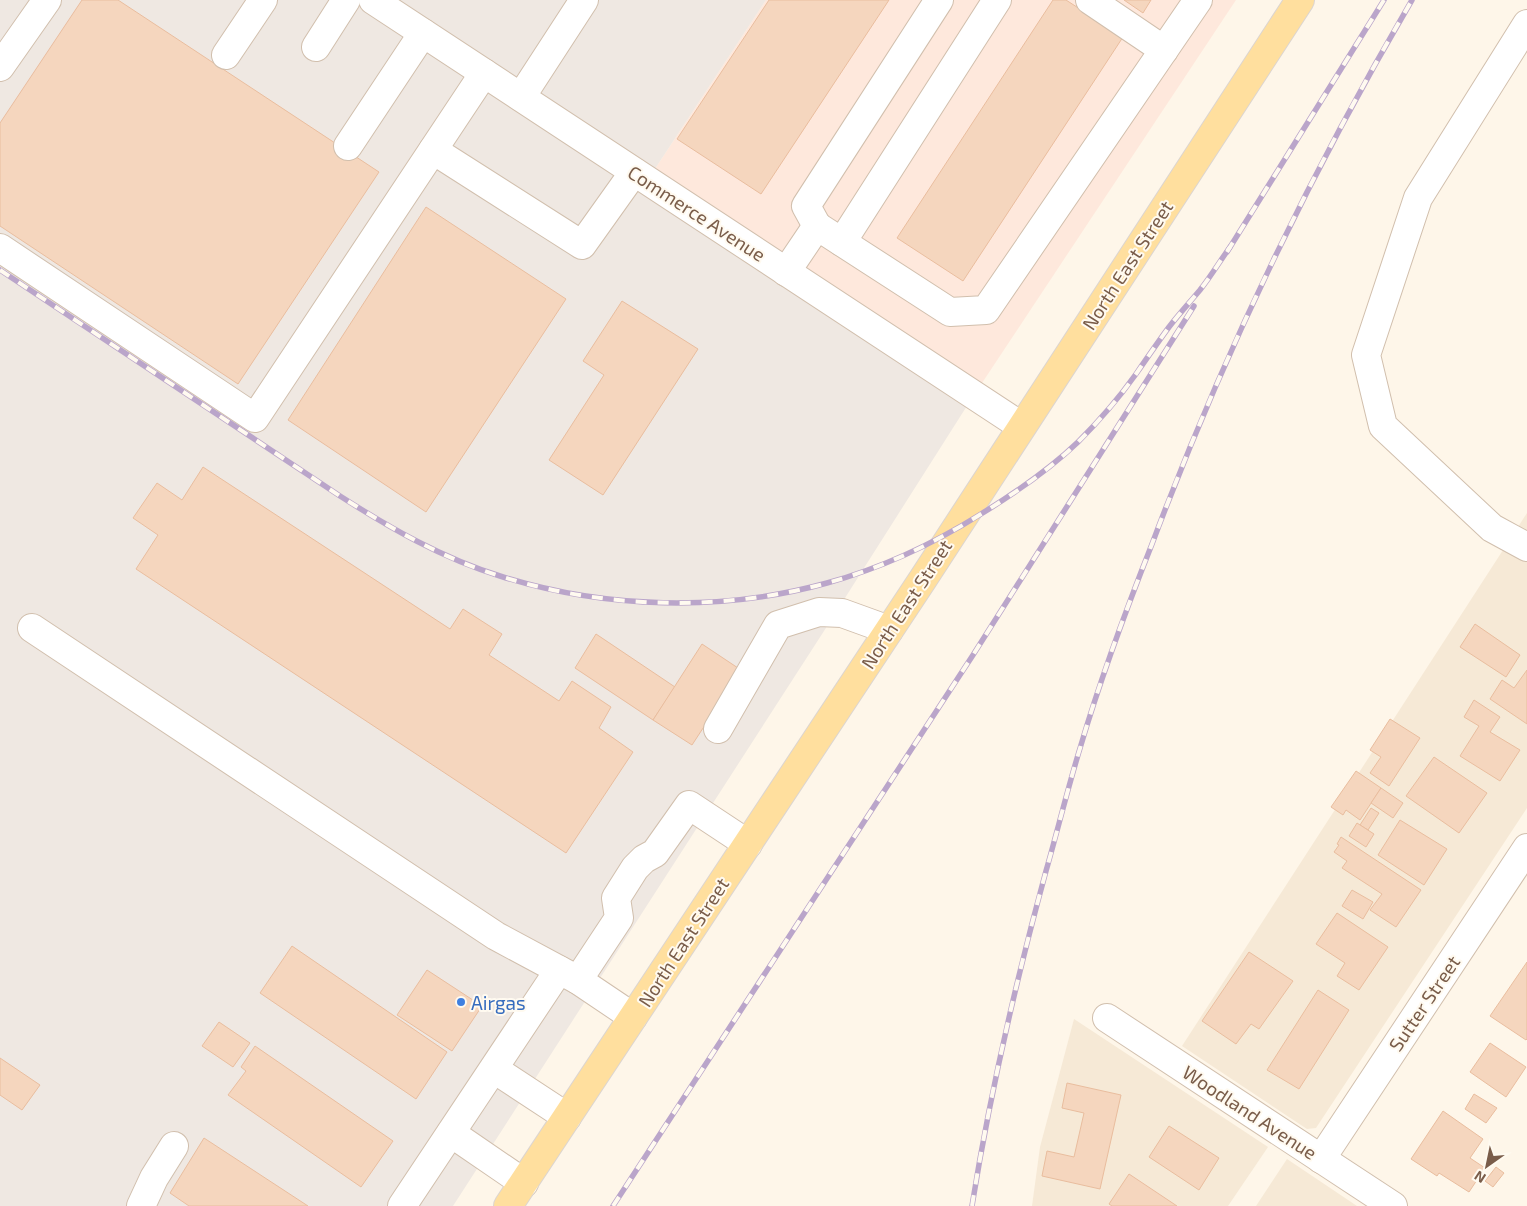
<svg xmlns="http://www.w3.org/2000/svg" width="1527" height="1206" viewBox="0 0 1527 1206" font-family="'Exo 2',sans-serif">
<rect width="100%" height="100%" fill="#fef6e9"/>
<g fill="#f6e9d6">
<path d="M1527 513V808L1316 1128 1307 1129 1182 1046Z"/>
<path d="M1074 1019 1268 1147 1228 1206H1032L1040 1147Z"/>
<path d="M1287 1159 1357 1206H1256Z"/>
</g>
<path fill="#fee8dc" d="M766 0H1236L972 398 647 181Z"/>
<path fill="#efe8e2" d="M0 0H766L647 181 972 398 824 631 453 1206H0Z"/>
<g fill="#f5d6be" stroke="#e9bd9e">
<path d="M82 0H118L379 172 238 384 0 226V123Z"/>
<path d="M769 0H889L761 194 677 139Z"/>
<path d="M1053 0H1066L1123 37 963 281 897 238Z"/>
<path d="M1124 0H1151L1143 13Z"/>
<path d="M426 207 566 299 426 512 288 420Z"/>
<path d="M622 301 698 349 603 495 549 460 604 375 583 361Z"/>
<path d="M203 467 450 629 463 609 502 634 489 655 559 701 572 681 611 707 599 728 633 752 566 853 136 569 158 535 133 518 157 483 182 500Z"/>
<path d="M1475 624 1520 655 1506 677 1460 647Z"/>
<path d="M596 634 675 687 653 720 575 668Z"/>
<path d="M702 644 741 670 692 745 653 720Z"/>
<path d="M1527 670V724L1490 699 1502 680 1514 688Z"/>
<path d="M1474 700 1500 717 1490 732 1520 750 1500 781 1460 756 1479 726 1464 717Z"/>
<path d="M1390 719 1420 738 1389 786 1370 773 1381 757 1370 750Z"/>
<path d="M1434 757 1487 793 1459 833 1406 796Z"/>
<path d="M1356 771 1381 788 1360 820 1346 810 1343 815 1331 807Z"/>
<path d="M1381 788 1403 803 1393 818 1371 803Z"/>
<path d="M1371 808 1379 813 1368 830 1360 825Z"/>
<path d="M1400 820 1447 849 1424 885 1378 855Z"/>
<path d="M1357 823 1374 834 1366 847 1349 836Z"/>
<path d="M1341 837 1421 890 1396 927 1370 910 1382 894 1342 868 1347 861 1334 852 1339 845 1337 844Z"/>
<path d="M1352 890 1373 902 1363 919 1342 906Z"/>
<path d="M1337 913 1388 947 1359 990 1337 976 1345 963 1316 944Z"/>
<path d="M292 946 447 1052 416 1099 260 993Z"/>
<path d="M1249 952 1293 981 1259 1029 1251 1024 1236 1044 1202 1021Z"/>
<path d="M1527 962V1039L1526 1040 1490 1016Z"/>
<path d="M427 970 482 1006 452 1051 397 1015Z"/>
<path d="M1318 990 1349 1010 1299 1089 1267 1070Z"/>
<path d="M219 1022 250 1043 233 1067 202 1046Z"/>
<path d="M1490 1043 1526 1067 1506 1097 1470 1072Z"/>
<path d="M255 1046 393 1141 361 1187 228 1095 246 1071 241 1067Z"/>
<path d="M0 1058 40 1085 22 1110 0 1095Z"/>
<path d="M1067 1083 1121 1095 1100 1189 1042 1176 1047 1151 1074 1157 1084 1113 1062 1108Z"/>
<path d="M1474 1094 1497 1108 1486 1123 1465 1109Z"/>
<path d="M1443 1111 1483 1139 1470 1158 1485 1168 1469 1192 1439 1173 1437 1176 1411 1159Z"/>
<path d="M1169 1126 1219 1158 1199 1190 1149 1157Z"/>
<path d="M204 1138 308 1206H189L170 1193Z"/>
<path d="M1496 1167 1504 1173 1493 1187 1485 1181Z"/>
<path d="M1129 1174 1177 1206H1112L1109 1204Z"/>
</g>
<g fill="none" stroke-linecap="round" stroke-linejoin="round">
<g stroke="#d1bfad" stroke-width="30">
<g id="minor">
<path d="M373 0 1021 426"/>
<path d="M1090 0 1164 50"/>
<path d="M1527 24 1418 198 1366 355 1383 426 1492 528 1527 547"/>
<path d="M316 47 346 0"/>
<path d="M226 55 263 0"/>
<path d="M0 67 47 0"/>
<path d="M521 97 584 0"/>
<path d="M348 146 423 33"/>
<path d="M433 150 582 245 634 172"/>
<path d="M817 226 806 206 939 0"/>
<path d="M842 242 997 0"/>
<path d="M0 248 255 418 484 73"/>
<path d="M786 272 817 226 950 312 986 310 1198 0"/>
<path d="M32 628 496 936 578 980 633 1017"/>
<path d="M718 729 778 625 819 612 842 613 889 630"/>
<path d="M578 980 619 918 616 898 635 868 644 859 655 853 689 805 748 844"/>
<path d="M1107 1018 1393 1206"/>
<path d="M494 1069 567 1117"/>
<path d="M451 1133 524 1183"/>
<path d="M1321 1159 1527 848"/>
<path d="M141 1206 154 1178 174 1146"/>
<path d="M402 1206 559 970"/>
</g>
</g>
<g stroke="#dcd5d0" stroke-width="30">
<path id="major" d="M508 1206 923 579 1300 0"/>
</g>
<use href="#minor" stroke="#fff" stroke-width="28"/>
<use href="#major" stroke="#ffdf9e" stroke-width="28"/>
<g stroke="#baa5ca" stroke-width="5.5">
<g id="rail">
<path d="M1227 252 1384 0"/>
<path d="M0 270 340 496C390 528 442 558 500 576 604 609 722 612 827 583 882 568 933 544 981 514 1015 493 1049 470 1078 442 1099 421 1119 398 1136 374 1147 358 1158 342 1169 327 1179 314 1190 302 1200 290 1211 276 1220 261 1230 247"/>
<path d="M613 1206 973 655 1194 306"/>
<path d="M972 1206C990 1093 1016 981 1046 871 1058 829 1068 787 1081 745 1101 677 1126 610 1152 544 1223 355 1310 174 1412 0"/>
</g>
</g>
<use href="#rail" stroke="#fffaf0" stroke-width="4" stroke-dasharray="11" stroke-linecap="butt"/>
</g>
<circle fill="#3f7fe0" stroke="#fffaf0" stroke-width="2" cx="461" cy="1002" r="5"/>
<g text-anchor="middle" dominant-baseline="central" stroke-width="4" stroke-linejoin="round" paint-order="stroke">
<g font-size="19" fill="#7a5d4a" stroke="#fffaf0">
<text transform="translate(697 213) rotate(33)">Commerce Avenue</text>
<text transform="translate(1127 265) rotate(-57)">North East Street</text>
<text transform="translate(906 604) rotate(-57)">North East Street</text>
<text transform="translate(683 942) rotate(-57)">North East Street</text>
<text transform="translate(1424 1003) rotate(-56)">Sutter Street</text>
<text transform="translate(1250 1112) rotate(33)">Woodland Avenue</text>
</g>
<g font-size="19" fill="#366cbe" stroke="#fffaf0" text-anchor="start">
<text x="471" y="1002">Airgas</text>
</g>
</g>
<g transform="translate(1487 1166) rotate(213)" stroke="#fffaf0" stroke-width="4" paint-order="stroke">
<path d="M0-4L9 19L0 12L-9 19Z" fill="#7a5d4a"/>
<text y="-8" font-size="14" font-weight="bold" text-anchor="middle" fill="#7a5d4a">N</text>
</g>
</svg>
